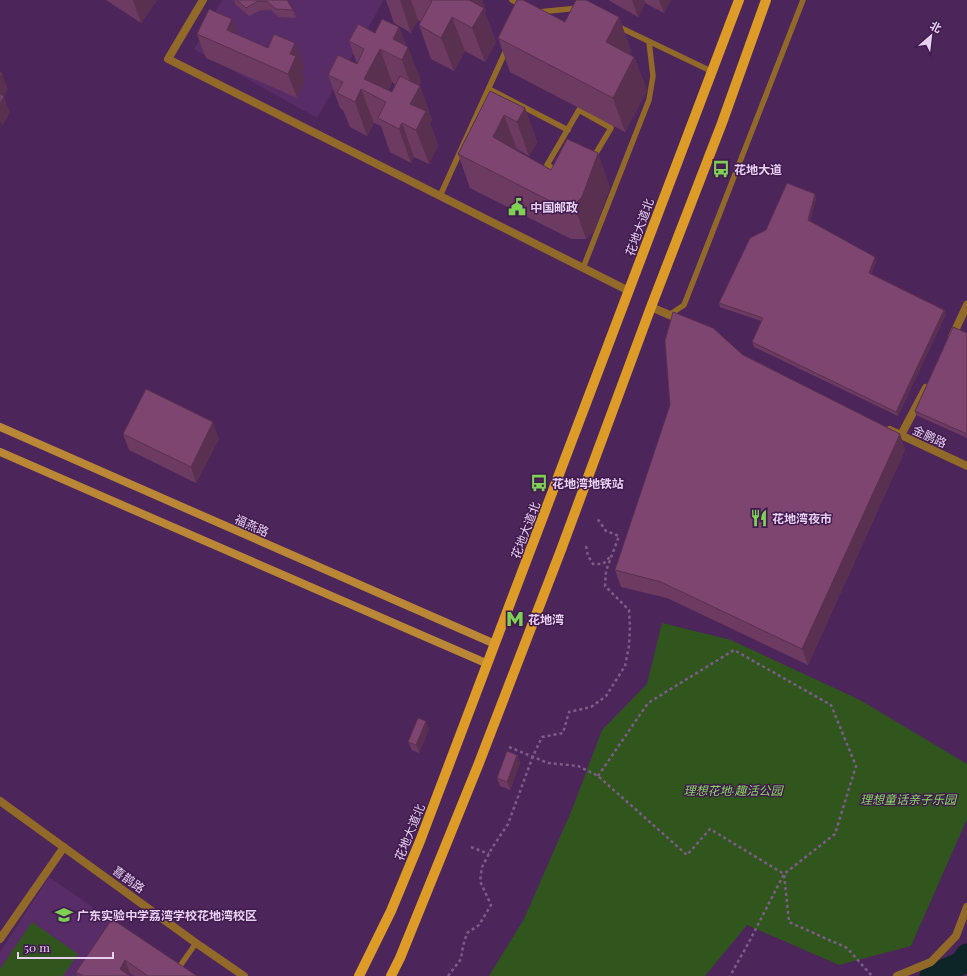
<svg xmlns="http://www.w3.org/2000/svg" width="967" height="976" viewBox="0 0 967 976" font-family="'Playfair Display','Noto Sans SC',serif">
<rect width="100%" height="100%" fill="#4c255a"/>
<g fill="#582c67">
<path d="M222 0H384L317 118 194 49Z"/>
<path d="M49 877 193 976H0V952Z"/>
</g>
<g fill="#30561d">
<path d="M662 623 731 640 860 700 967 764V819L911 946 839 965 747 925 705 976H489L524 919 573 807 602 730 647 684Z"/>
<path d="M32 922 78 954 63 976H0V969Z"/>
</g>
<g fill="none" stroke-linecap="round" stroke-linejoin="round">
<path stroke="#0d2526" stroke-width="23" d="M931 976 960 964 967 955"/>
<g stroke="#7e5c8a" stroke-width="2.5" stroke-dasharray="3 3" stroke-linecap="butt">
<path d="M586 546 588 556 593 564H603L611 556"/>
<path d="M509 747 548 763 578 766 598 776 687 855 710 829 784 874 749 942 730 976"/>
<path d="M598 776 648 703 734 650 831 705 856 766 835 834 784 874 789 922 847 948 872 976"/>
<path d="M471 847 489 854"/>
<path d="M448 976 461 959 463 946 467 933 479 925 491 905 480 881 482 867 492 848 508 824 533 756 542 737 563 733 569 712 591 707 606 696 625 666 629 646 630 626 629 610 605 586 606 571 619 536 606 531 597 518"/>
</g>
<g stroke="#916a29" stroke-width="5.5">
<path d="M512 0 523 6"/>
<path d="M538 12 579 8"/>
<path d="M617 26 713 72"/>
<path d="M489 89 568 130"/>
<path d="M579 110 611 128 578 183 547 165Z"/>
<path d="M440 196 506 50"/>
<path d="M583 268 649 100 653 76 649 42"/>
<path d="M669 315 684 305 803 0"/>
<path d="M173 976 196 943"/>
</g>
<g stroke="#916a29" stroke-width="8">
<path d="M203 0 168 59 629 291"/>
<path d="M651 307 681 320"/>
<path d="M952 337 967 305"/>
<path d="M890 430 967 466"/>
<path d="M901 435 926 388"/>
<path d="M0 801 196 943 244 976"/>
<path d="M0 939 64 847"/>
<path d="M897 976 931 962 956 936 967 907"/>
</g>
<g stroke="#b98735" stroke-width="8">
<path d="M0 427 495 644"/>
<path d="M0 452 488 664"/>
</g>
<g stroke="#dc9c27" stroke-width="10">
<path d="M359 976 391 911 420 841 739 0"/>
<path d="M391 976 400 958 479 763 561 550 651 307 722 123 766 0"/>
</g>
</g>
<g fill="#6d3b61" fill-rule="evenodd">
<path d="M106 0H157L141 23Z"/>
<path d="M234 0H287L293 10 296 18 279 17 271 10H261L249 16 236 5Z"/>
<path d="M386 0H482L486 11 485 13 496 42 485 62 465 51 454 71 431 59 419 25 421 22 418 20 411 33 394 23Z"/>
<path d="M609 0H671L664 13 645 3 638 17 610 1Z"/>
<path d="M619 17 631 51 630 54 634 57 647 90 625 132 510 72 498 38Z"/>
<path d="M399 27 406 46 421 81 419 85 420 86 432 120 430 123 438 145 429 164 414 157 411 163 390 152 381 126 374 123 367 136 350 127 343 110 340 108 328 75 357 64 349 41 375 33ZM392 82 395 84 392 92 388 91Z"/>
<path d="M197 34 238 35 304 67 302 72 305 80 297 98 206 58Z"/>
<path d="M490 91 525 108 537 142 529 156 517 149 516 150 551 170 610 187 594 231 586 239H571L470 188 458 154Z"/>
<path d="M816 198 810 221 876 262 871 274 944 310 946 314 898 416 754 347 752 342 761 321 720 307 719 303 766 230Z"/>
<path d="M967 333V438L916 415 915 411Z"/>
<path d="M743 355 900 434 905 450 808 665 667 598 621 587 615 570Z"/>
<path d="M123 434 219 439 196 483 129 450Z"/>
<path d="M429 729 419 753 412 750 408 742Z"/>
<path d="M517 755 520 763 510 790 500 786 497 778Z"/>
<path d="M112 919 197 976H135L130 973 128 975 130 976H78L76 972Z"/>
</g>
<g fill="#59304f">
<path d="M133 0H157L141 23Z"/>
<path d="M400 0H411L418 20 411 33Z"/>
<path d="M464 0H482L486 11 485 13 496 42 485 62 472 28Z"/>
<path d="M632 0H644L645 3 638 17Z"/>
<path d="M659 0H671L664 13Z"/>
<path d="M452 17 465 51 454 71 441 38Z"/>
<path d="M619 17 631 51 619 76 606 42Z"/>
<path d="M232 19 241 43 227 30Z"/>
<path d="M399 27 407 50 408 47 421 81 414 94 402 60 393 39Z"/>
<path d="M295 43 304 67 302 72 305 80 297 98 288 74 290 54Z"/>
<path d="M380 49 392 82 383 100 364 79Z"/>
<path d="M634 57 647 90 625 132 613 98Z"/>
<path d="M2 73 8 90 0 103V77Z"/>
<path d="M420 86 432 120 430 123 438 145 429 164 416 130 410 104Z"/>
<path d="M361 89 374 123 367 136 355 102Z"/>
<path d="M4 96 10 113 2 126 0 121V104Z"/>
<path d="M525 108 537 142 529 156 517 122Z"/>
<path d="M504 115 517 149 505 170 493 137Z"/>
<path d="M402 123 414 157 411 163 399 129Z"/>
<path d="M598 153 610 187 594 231 586 239 574 205Z"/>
<path d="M815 194 816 198 810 224 808 220Z"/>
<path d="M875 257 876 262 870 277 869 273Z"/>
<path d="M944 310 946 314 898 416 896 412Z"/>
<path d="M213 422 219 439 196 483 191 467Z"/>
<path d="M900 434 905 450 808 665 802 649Z"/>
<path d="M426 721 429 729 419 753 416 745Z"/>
<path d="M517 755 520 763 510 790 507 782Z"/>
<path d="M125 960 130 973 128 976 120 969Z"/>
</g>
<g fill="#7f4571" stroke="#59304f">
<path d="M237 0H287L293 10 276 9 268 2 258 1 246 8Z"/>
<path d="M430 0H469L484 8 472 28 452 17 441 38 419 25 432 1Z"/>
<path d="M517 0H523L565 22 576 0H586L619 17 606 42 634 57 613 98 498 38Z"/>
<path d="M209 9 232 19 227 30 268 48 274 34 295 43 290 54 296 56 288 74 197 34Z"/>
<path d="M382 19 399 27 393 39 408 47 402 60 380 49 364 79 392 92 400 76 420 86 410 104 426 111 416 130 402 123 399 129 378 118 386 102 361 89 355 102 337 93 343 82 328 75 338 55 357 64 364 49 349 41 358 24 375 33Z"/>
<path d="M0 72 2 73 0 77Z"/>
<path d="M490 91 525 108 517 122 504 115 493 137 551 170 567 139 598 153 582 197 574 205H558L458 154Z"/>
<path d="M0 94 4 96 0 104Z"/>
<path d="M787 183 815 194 808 220 875 257 869 273 944 310 896 412 752 342 763 318 719 303 750 238 766 230Z"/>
<path d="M673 312 713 328 743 355 900 434 802 649 661 582 615 570 670 405 665 341Z"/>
<path d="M953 327 967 333V434L915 411Z"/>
<path d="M146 389 213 422 191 467 123 434Z"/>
<path d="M418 718 426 721 416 745 408 742Z"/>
<path d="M507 751 517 755 507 782 497 778Z"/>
<path d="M112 919 197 976H148L125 960 120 969 130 976H83L76 972Z"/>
</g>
<defs>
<g id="bus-bare" transform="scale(1.38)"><path d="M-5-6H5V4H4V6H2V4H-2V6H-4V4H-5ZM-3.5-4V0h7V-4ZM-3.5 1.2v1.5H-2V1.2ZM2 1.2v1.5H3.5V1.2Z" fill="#7ed153" stroke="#411b4f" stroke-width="2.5" paint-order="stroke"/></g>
<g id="civic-bare" transform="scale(1.38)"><path d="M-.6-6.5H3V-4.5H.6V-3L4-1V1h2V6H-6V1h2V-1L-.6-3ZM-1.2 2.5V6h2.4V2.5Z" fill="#7ed153" stroke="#411b4f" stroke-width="2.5" paint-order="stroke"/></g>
<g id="restaurant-bare" transform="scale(1.38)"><path d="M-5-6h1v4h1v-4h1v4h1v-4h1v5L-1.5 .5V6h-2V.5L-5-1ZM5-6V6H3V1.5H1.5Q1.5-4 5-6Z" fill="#7ed153" stroke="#411b4f" stroke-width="2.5" paint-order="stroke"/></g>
<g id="metro-bare" transform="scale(1.38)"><path d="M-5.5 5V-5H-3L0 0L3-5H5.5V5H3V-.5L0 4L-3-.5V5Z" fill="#7ed153" stroke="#411b4f" stroke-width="2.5" paint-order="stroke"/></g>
<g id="school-bare" transform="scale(1.38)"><path d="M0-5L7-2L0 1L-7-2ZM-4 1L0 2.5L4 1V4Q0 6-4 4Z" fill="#7ed153" stroke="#411b4f" stroke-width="2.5" paint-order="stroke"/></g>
</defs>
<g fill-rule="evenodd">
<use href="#bus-bare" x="721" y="169"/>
<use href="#civic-bare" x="517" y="207"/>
<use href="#bus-bare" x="539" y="483"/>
<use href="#restaurant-bare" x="759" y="518"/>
<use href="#metro-bare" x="515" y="619"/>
<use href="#school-bare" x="64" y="915"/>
</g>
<g text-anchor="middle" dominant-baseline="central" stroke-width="3" stroke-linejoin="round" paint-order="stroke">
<g font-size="12" font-weight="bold" fill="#e7d0f0" stroke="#411b4f" text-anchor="start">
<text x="734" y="169">花地大道</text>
<text x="530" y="207">中国邮政</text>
<text x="552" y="483">花地湾地铁站</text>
<text x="772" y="518">花地湾夜市</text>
<text x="528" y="619">花地湾</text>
<text x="77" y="915">广东实验中学荔湾学校花地湾校区</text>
</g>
<g font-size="12" fill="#e7d0f0" stroke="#411b4f">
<text transform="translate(639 227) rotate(-70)">花地大道北</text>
<text transform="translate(930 436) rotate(25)">金鹏路</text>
<text transform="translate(252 525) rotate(24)">福燕路</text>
<text transform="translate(525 530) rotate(-69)">花地大道北</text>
<text transform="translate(409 832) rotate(-68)">花地大道北</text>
<text transform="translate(129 879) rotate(36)">喜鹊路</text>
</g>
<g font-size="12" font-style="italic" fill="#85d95a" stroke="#411b4f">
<text x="733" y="790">理想花地·趣活公园</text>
<text x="908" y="799">理想童话亲子乐园</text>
</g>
</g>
<g transform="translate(931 36) rotate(28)" stroke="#411b4f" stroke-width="3" paint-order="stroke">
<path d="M0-3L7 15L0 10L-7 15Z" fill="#e7d0f0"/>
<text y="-6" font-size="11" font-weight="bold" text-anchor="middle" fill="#e7d0f0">北</text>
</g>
<path d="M18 952v6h95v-6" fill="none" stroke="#e7d0f0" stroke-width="2"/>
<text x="24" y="952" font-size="12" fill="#e7d0f0" stroke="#411b4f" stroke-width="3" paint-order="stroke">50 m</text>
</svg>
